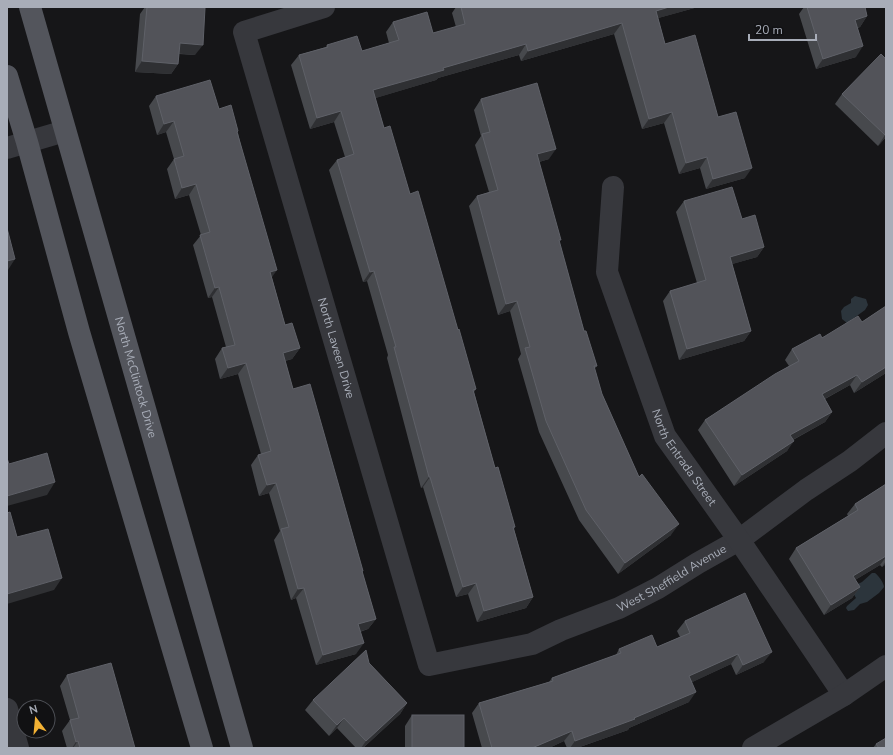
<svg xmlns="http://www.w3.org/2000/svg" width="893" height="755" viewBox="0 0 893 755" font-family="'Nunito Sans',sans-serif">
<rect width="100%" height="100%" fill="#161618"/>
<g fill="#2c353c">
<path d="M855 296 866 299 868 305 865 310 847 323 842 319 841 311 844 307 851 303V299Z"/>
<path d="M872 573H875C878 575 884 583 884 587L879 593 867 602 860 604 854 610 848 611 846 608 847 606 856 598 852 591 854 586 862 582Z"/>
</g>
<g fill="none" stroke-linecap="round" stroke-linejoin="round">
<g stroke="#37383d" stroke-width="22">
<path id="s1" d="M324 7 244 32 429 665 532 644 561 630 619 608 658 588 698 563 739 540 806 490 850 461 886 433"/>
<path d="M7 148 65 131"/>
<path id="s2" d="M613 187 607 272 665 436 739 540 844 695"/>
<path d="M7 709 18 748"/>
<path d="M753 748 844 695 886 666"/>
</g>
<g stroke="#53555c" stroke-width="22">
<path id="s3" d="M30 7 242 748"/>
<path d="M7 76 27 142 79 332 202 748"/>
</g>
</g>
<g fill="#47494d">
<path d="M145 7H188L197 8 196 7H201V8L195 55 179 54 178 64 171 74 135 72 140 14Z"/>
<path d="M456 7H698L658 18 665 44 718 117 745 178 706 189 700 168 679 174 664 123 642 129 614 34 521 61 519 55 438 78 436 80 375 98 384 128 410 194 458 330 476 389 474 392 495 468 515 527 514 529 533 597 526 608 477 622 468 594 456 597 423 487 421 488 387 358 388 355 367 281 363 282 329 170 337 160 345 157 334 122 310 129 291 65 299 55 326 47 327 45 362 51 389 43 386 32 393 22 433 33 456 27 452 13Z"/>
<path d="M804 7H865L867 16 860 27 858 28 856 57 816 69 799 14Z"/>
<path d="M886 59V137L878 146 835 104 842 94Z"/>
<path d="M156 96 219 109 238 133 272 278 285 325 300 348 292 359 285 361 293 389 363 571 362 572 376 619 368 629 360 632 356 654 316 665 296 598 291 600 274 540 280 531 269 493 259 496 251 465 258 455 261 454 238 374 220 379 215 359 222 348 226 347 212 297 208 298 193 245 201 235 189 195 175 199 167 169 174 159 166 132 157 135 149 106Z"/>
<path d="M481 99 549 159 539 162 559 242 584 331 597 366 594 369 602 394 639 477 671 535 618 574 579 520 539 432 518 359 521 354 510 311 498 315 469 206 477 196 489 192 475 145 481 136 474 110Z"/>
<path d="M684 201 742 219 764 247 757 257 732 264 751 331 744 341 679 360 663 301 670 291 697 283 676 212Z"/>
<path d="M886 306V373L854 393 850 385 825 399 832 412 825 422 793 440 787 451 734 486 698 430 705 420 789 366 785 360 792 349 862 322Z"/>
<path d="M886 484V564L882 567 880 565 855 580 860 587 852 598 824 615 789 559 796 548 848 516 847 514 855 504Z"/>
<path d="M685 621 764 662 736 675 731 664 692 682 689 702 629 728 628 730 577 748H567L564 741 549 748H482L472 713 479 703 549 682 552 678 616 655 619 649 657 647 680 637 677 631Z"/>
<path d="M369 663 407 703 400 714 363 748H356L337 728 329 736 305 710 313 700Z"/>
<path d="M67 675 135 748H67L62 731 70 720 60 686Z"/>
<path d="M412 715 464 748H405V726Z"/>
<path d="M876 744 886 748H873Z"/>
</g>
<g fill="#2f3033">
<path d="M669 7H698L648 21 656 11Z"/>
<path d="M867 16 860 27 848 30 855 20Z"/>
<path d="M622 23 614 34 521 61 528 51Z"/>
<path d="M180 43 203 45 195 55 173 53Z"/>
<path d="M526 44 519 55 438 78 436 80 366 101 373 90 443 68Z"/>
<path d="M863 46 856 57 816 69 823 59Z"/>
<path d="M142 61 178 64 171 74 135 72Z"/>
<path d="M341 111 334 122 310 129 317 118Z"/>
<path d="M672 112 664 123 642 129 649 119Z"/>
<path d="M174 121 166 132 157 135 164 124Z"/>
<path d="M886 134V137L878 146 885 135Z"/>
<path d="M556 149 549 159 529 165 537 154Z"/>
<path d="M707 157 700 168 679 174 686 163Z"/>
<path d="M752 168 745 178 706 189 713 179Z"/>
<path d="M196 184 189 195 175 199 182 188Z"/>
<path d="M764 247 757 257 722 267 730 257Z"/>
<path d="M15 259 8 270H7V261Z"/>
<path d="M277 270 270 280V272Z"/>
<path d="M374 271 367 281 363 282 370 272Z"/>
<path d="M219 287 212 297 208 298 215 288Z"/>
<path d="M517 301 510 311 498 315 506 304Z"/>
<path d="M751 331 744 341 679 360 687 349Z"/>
<path d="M300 348 292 359 276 363 283 353Z"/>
<path d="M246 363 238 374 220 379 228 368Z"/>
<path d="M886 367V373L854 393 862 382Z"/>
<path d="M857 375 850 385 815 404 822 394Z"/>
<path d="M832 412 825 422 783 445 790 435Z"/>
<path d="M794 441 787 451 734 486 742 475Z"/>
<path d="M429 477H430L423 487 421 488Z"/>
<path d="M55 482 47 495 7 506V496Z"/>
<path d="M276 483 269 493 259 496 267 485Z"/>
<path d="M679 524 671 535 618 574 625 563Z"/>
<path d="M886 556V557L880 565 845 586 853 576Z"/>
<path d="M886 561V564L882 567Z"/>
<path d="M62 578 54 590 7 604V594Z"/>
<path d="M476 583 468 594 456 597 463 587Z"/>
<path d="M860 587 852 598 824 615 831 605Z"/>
<path d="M304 588 296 598 291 600 298 589Z"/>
<path d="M533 597 526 608 477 622 484 611Z"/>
<path d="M376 619 368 629 351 634 358 624Z"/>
<path d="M364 643 356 654 316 665 323 655Z"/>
<path d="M772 652 764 662 736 675 743 665Z"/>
<path d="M738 654 731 664 682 687 689 676Z"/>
<path d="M696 692 689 702 629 728 628 730 577 748H570L575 741 634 718Z"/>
<path d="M407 703 400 714 363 748H361L366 741Z"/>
<path d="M344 718 337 728 329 736 337 725Z"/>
<path d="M572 731 564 741 549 748H532Z"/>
<path d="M78 741 73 748H72L76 742Z"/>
</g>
<g fill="#525359" stroke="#5f6168">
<path d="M147 7H188L205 8 203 45 180 43 178 64 142 61Z"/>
<path d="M461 7H669L656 11 665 44 695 35 718 117 736 112 752 168 713 179 707 157 686 163 672 112 649 119 622 23 528 51 526 44 443 68 444 70 373 90 384 128 390 126 410 194 418 191 458 330 459 329 476 389 473 390 495 468 498 467 515 527H513L533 597 484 611 476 583 463 587 430 477H429L394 347H396L374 271 370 272 337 160 354 154 341 111 317 118 299 55 328 47 327 45 357 36 362 51 399 40 393 22 427 12 433 33 465 24Z"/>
<path d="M807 7H865L867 16 855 20 863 46 823 59Z"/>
<path d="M881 54 886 59V134L885 135 842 94Z"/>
<path d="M210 80 219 109 231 105 238 131 237 132 277 270 270 272 285 325 292 323 300 348 283 353 293 389 310 384 363 571H362L376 619 358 624 364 643 323 655 304 588 298 589 281 529 289 527 276 483 267 485 258 455 271 451 246 363 228 368 222 348 235 345 219 287 215 288 200 235 210 232 196 184 182 188 174 159 184 156 174 121 164 124 156 96Z"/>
<path d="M537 83 556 149 537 154 561 240H559L584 331H586L597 366H594L602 394 639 477 642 474 679 524 625 563 586 510 546 421 525 348 530 347 517 301 506 304 477 196 498 190 482 134 490 132 481 99Z"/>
<path d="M732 187 742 219 755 215 764 247 730 257 751 331 687 349 670 291 706 280 684 201Z"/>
<path d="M7 228 15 259 7 261Z"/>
<path d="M886 306V367L862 382 857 375 822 394 832 412 790 435 794 441 742 475 705 420 775 374 799 361 792 349 820 334 822 338 858 316 862 322Z"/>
<path d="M47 453 55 482 7 496V458L9 464Z"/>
<path d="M886 484V556L853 576 860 587 831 605 796 548 858 510 855 504Z"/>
<path d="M10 512 17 537 48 529 62 578 7 594V513Z"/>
<path d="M745 593 772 652 743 665 738 654 689 676 696 692 634 718 635 719 575 741 572 731 532 748H492L479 703 553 681 552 678 621 653 619 649 652 635 657 647 690 633 685 621Z"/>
<path d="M366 650 369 663 407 703 366 741 344 718 337 725 313 700Z"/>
<path d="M111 663 135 748H80L78 741 76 742 70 720 79 718 67 675Z"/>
<rect x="412" y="715" width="52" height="33"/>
<path d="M886 738V748H879L876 744Z"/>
</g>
<g text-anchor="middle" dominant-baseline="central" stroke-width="3" stroke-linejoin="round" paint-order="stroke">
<g font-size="12" fill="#a8adb8" stroke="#111113">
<text stroke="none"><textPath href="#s1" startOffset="413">North Laveen Drive</textPath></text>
<text stroke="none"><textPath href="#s3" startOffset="385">North McClintock Drive</textPath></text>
<text stroke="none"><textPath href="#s2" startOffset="287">North Entrada Street</textPath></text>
<text stroke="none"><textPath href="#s1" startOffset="1003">West Sheffield Avenue</textPath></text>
</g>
</g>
<rect width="893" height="755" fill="none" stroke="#a8adb8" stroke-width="16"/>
<g transform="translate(36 719) rotate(344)"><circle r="19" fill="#111113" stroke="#4d4f55"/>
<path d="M0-3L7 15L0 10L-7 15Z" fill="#f2b134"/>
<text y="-6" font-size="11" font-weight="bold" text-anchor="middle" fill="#a8adb8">N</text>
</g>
<path d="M749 34v6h67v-6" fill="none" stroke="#a8adb8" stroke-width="2"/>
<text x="755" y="34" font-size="12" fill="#a8adb8" stroke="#111113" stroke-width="3" paint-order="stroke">20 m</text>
</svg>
